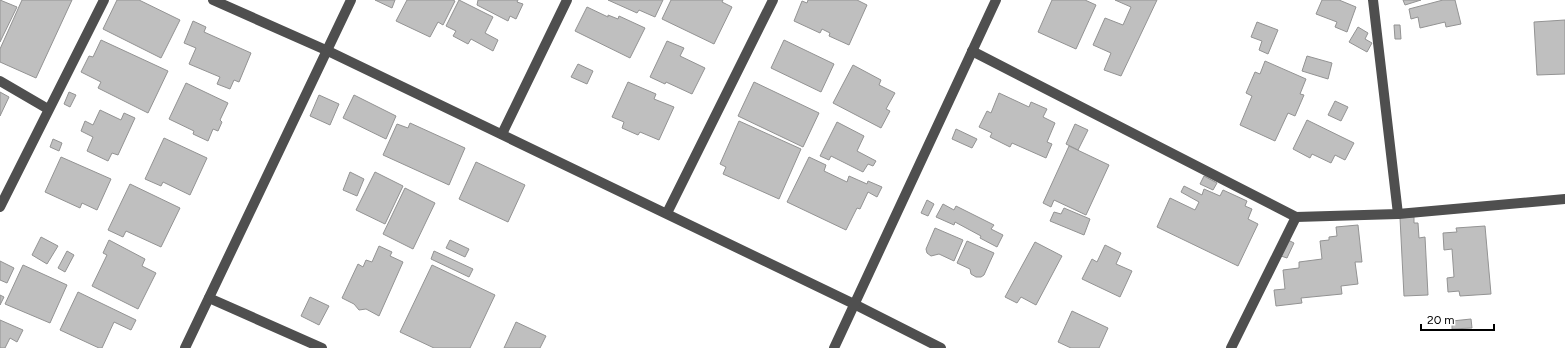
<svg xmlns="http://www.w3.org/2000/svg" width="1565" height="348" viewBox="0 0 1565 348" font-family="Figtree,sans-serif">
<rect width="100%" height="100%" fill="#fff"/>
<g fill="#bfbfbf" stroke="#939393">
<path d="M0 0 17 7 0 42Z"/>
<path d="M22 0H72L36 78 0 62V49Z"/>
<path d="M117 0H139L180 20 161 58 103 29Z"/>
<path d="M375 0H395L392 8Z"/>
<path d="M407 0H453L455 1 443 25 438 22 430 37 396 21Z"/>
<path d="M459 0 493 17 485 33 498 40 493 51 471 39 468 44 453 36 456 31 446 26Z"/>
<path d="M478 0H518L517 2 523 4 516 19 510 16 508 21 477 5Z"/>
<path d="M608 0H663L655 17 639 10 637 13Z"/>
<path d="M671 0H723L722 2 732 7 714 44 662 19Z"/>
<path d="M808 0H857L867 5 849 45 829 36 830 33 822 29 820 33 794 21 802 1 807 3Z"/>
<path d="M1052 0H1085L1096 5 1076 49 1038 32Z"/>
<path d="M1115 0H1157L1121 76 1104 70 1111 53 1093 45 1105 18 1123 25 1131 7Z"/>
<path d="M1322 0H1339L1356 7 1347 32 1335 27 1337 22 1316 14Z"/>
<path d="M1403 0H1421L1405 5Z"/>
<path d="M1443 0H1455L1461 24 1446 27 1445 22 1420 28 1418 17 1411 19 1409 9Z"/>
<path d="M587 7 608 17V15L618 19 619 16 645 28 630 58 575 31Z"/>
<path d="M1565 20V74L1537 75 1534 22Z"/>
<path d="M193 21 206 27 204 32 251 53 239 82 234 80 230 89 217 84 220 77 189 64 196 48 184 43Z"/>
<path d="M1257 22 1278 30 1268 54 1259 50 1262 41 1251 37Z"/>
<path d="M1394 25H1400L1401 39H1395Z"/>
<path d="M1358 27 1368 33 1365 39 1372 43 1367 52 1349 42Z"/>
<path d="M101 40 168 71 148 113 98 88 101 82 81 72 89 56 93 57Z"/>
<path d="M784 40 834 64 821 92 771 68Z"/>
<path d="M667 41 684 48 680 56 705 68 692 94 666 82 665 84 650 77Z"/>
<path d="M1307 56 1332 63 1328 79 1302 71Z"/>
<path d="M1265 61 1306 79 1300 94 1304 95 1295 116 1288 113 1275 141 1240 125 1252 96 1246 93 1255 72 1260 74Z"/>
<path d="M578 64 593 71 587 84 571 77Z"/>
<path d="M853 65 881 80 879 85 895 93 886 109 890 111 881 128 833 103Z"/>
<path d="M628 82 656 94 654 99 674 107 659 140 640 132 638 135 622 128 624 122 612 117Z"/>
<path d="M754 82 819 113 803 147 738 116Z"/>
<path d="M186 83 228 103 220 120 222 122 218 131 213 129 208 141 193 134 194 131 169 119Z"/>
<path d="M0 92 9 97 0 116Z"/>
<path d="M69 92 76 95 70 107 64 104Z"/>
<path d="M999 93 1029 107 1031 102 1047 109 1043 117 1055 123 1047 142 1052 144 1046 158 1012 143 1010 147 990 137 992 133 979 127 987 111 991 113Z"/>
<path d="M319 95 339 104 330 125 310 116Z"/>
<path d="M354 95 396 116 386 139 343 118Z"/>
<path d="M1335 101 1348 107 1341 121 1328 115Z"/>
<path d="M100 110 121 120 124 113 135 118 118 155 112 153 108 161 87 151 93 137 81 131 85 121 93 125Z"/>
<path d="M1307 120 1354 143 1345 160 1335 155 1331 163 1312 154 1310 158 1293 149Z"/>
<path d="M739 121 801 149 779 199 723 174 726 167 720 164Z"/>
<path d="M837 122 864 136 857 151 876 161 873 166 868 164 863 172 831 156 829 160 820 156Z"/>
<path d="M410 123 465 148 449 185 383 155 397 124 408 128Z"/>
<path d="M1075 124 1088 130 1078 150 1066 144Z"/>
<path d="M956 129 977 139 972 148 952 139Z"/>
<path d="M164 138 207 158 190 195 163 182 161 186 145 179Z"/>
<path d="M53 139 62 143 59 151 50 147Z"/>
<path d="M1069 146 1109 165 1086 215 1054 200 1051 207 1043 203Z"/>
<path d="M61 157 111 179 97 210 82 203 80 208 45 192Z"/>
<path d="M809 157 826 165 824 171 847 182 849 176 867 184 868 181 882 187 877 197 868 192 860 209 857 208 846 230 787 202Z"/>
<path d="M476 162 525 185 508 222 459 199Z"/>
<path d="M350 172 364 179 357 196 343 190Z"/>
<path d="M375 172 403 186 385 224 356 210Z"/>
<path d="M1204 176 1217 183 1213 190 1200 184Z"/>
<path d="M130 184 180 208 161 247 126 231 123 237 108 230Z"/>
<path d="M1184 186 1202 195 1204 189 1220 196 1223 190 1247 201 1245 206 1252 209 1248 219 1258 224 1238 266 1157 227 1170 198 1195 210 1199 202 1181 192Z"/>
<path d="M405 188 435 203 413 249 383 234Z"/>
<path d="M927 200 934 204 928 216 921 213Z"/>
<path d="M943 204 954 210 956 206 994 225 991 229 1003 235 997 247 980 238 981 236 955 222 954 225 936 217Z"/>
<path d="M1064 208 1090 219 1084 235 1050 221 1054 212 1061 214Z"/>
<path d="M1414 217V223H1418L1419 238 1425 237 1428 295 1404 296 1400 218Z"/>
<path d="M1358 225 1362 262H1355L1358 284 1341 286 1342 294 1301 298 1302 303 1276 306 1274 290 1285 289 1283 270 1299 268V262L1322 259 1320 241 1329 240V237L1337 236 1336 227Z"/>
<path d="M1485 226 1491 294 1460 296 1459 291 1448 292 1447 278 1454 277 1452 249 1444 250 1443 233 1457 232 1456 228Z"/>
<path d="M935 228 963 240 954 261 939 254 931 256 927 253 926 249Z"/>
<path d="M41 237 58 246 47 264 32 255Z"/>
<path d="M109 240 145 259 142 266 156 273 138 309 92 286 107 255 103 253Z"/>
<path d="M450 240 469 249 465 257 446 248Z"/>
<path d="M1288 240 1294 243 1287 258 1281 256Z"/>
<path d="M967 241 994 253 984 275 981 277H976L971 274 970 269 957 263Z"/>
<path d="M1035 242 1062 256 1036 305 1021 297 1017 303 1005 297Z"/>
<path d="M1105 245 1121 253 1116 264 1132 271 1120 297 1082 279 1092 259 1097 262Z"/>
<path d="M379 246 392 252 390 256 403 262 379 316 366 309 359 310 354 304 342 298 358 264 363 267 366 260 372 262Z"/>
<path d="M67 251 74 255 65 272 58 268Z"/>
<path d="M434 251 473 269 469 277 431 259Z"/>
<path d="M0 261 14 268 7 283 0 280Z"/>
<path d="M23 265 67 285 50 323 5 304Z"/>
<path d="M432 265 495 295 470 348H434L400 332Z"/>
<path d="M78 292 136 320 131 330 114 322 102 348H99L60 330Z"/>
<path d="M0 295 4 297 0 305Z"/>
<path d="M310 297 329 306 319 325 301 316Z"/>
<path d="M1072 311 1108 328 1099 348H1071L1058 342Z"/>
<path d="M1471 319 1472 328 1452 329V321Z"/>
<path d="M0 320 23 330 17 342 10 338 5 348H0Z"/>
<path d="M516 322 546 336 540 348H504Z"/>
</g>
<g fill="none" stroke-linecap="round" stroke-linejoin="round">
<g stroke="#4f4f4f" stroke-width="10">
<path d="M213 0 328 51 854 304 941 348"/>
<path d="M1373 0 1398 214"/>
<path d="M972 51 1296 217 1398 214 1565 199"/>
<path d="M0 81 48 109"/>
<path d="M502 134 567 0"/>
<path d="M0 207 104 0"/>
<path d="M667 213 773 0"/>
<path d="M209 298 322 348"/>
<path d="M185 348 351 0"/>
<path d="M834 348 996 0"/>
<path d="M1231 348 1296 217"/>
</g>
</g>
<path d="M1421 324v6h73v-6" fill="none" stroke="#000000" stroke-width="2"/>
<text x="1427" y="324" font-size="12" fill="#000000" stroke="#ffffff" stroke-width="3" paint-order="stroke">20 m</text>
</svg>
